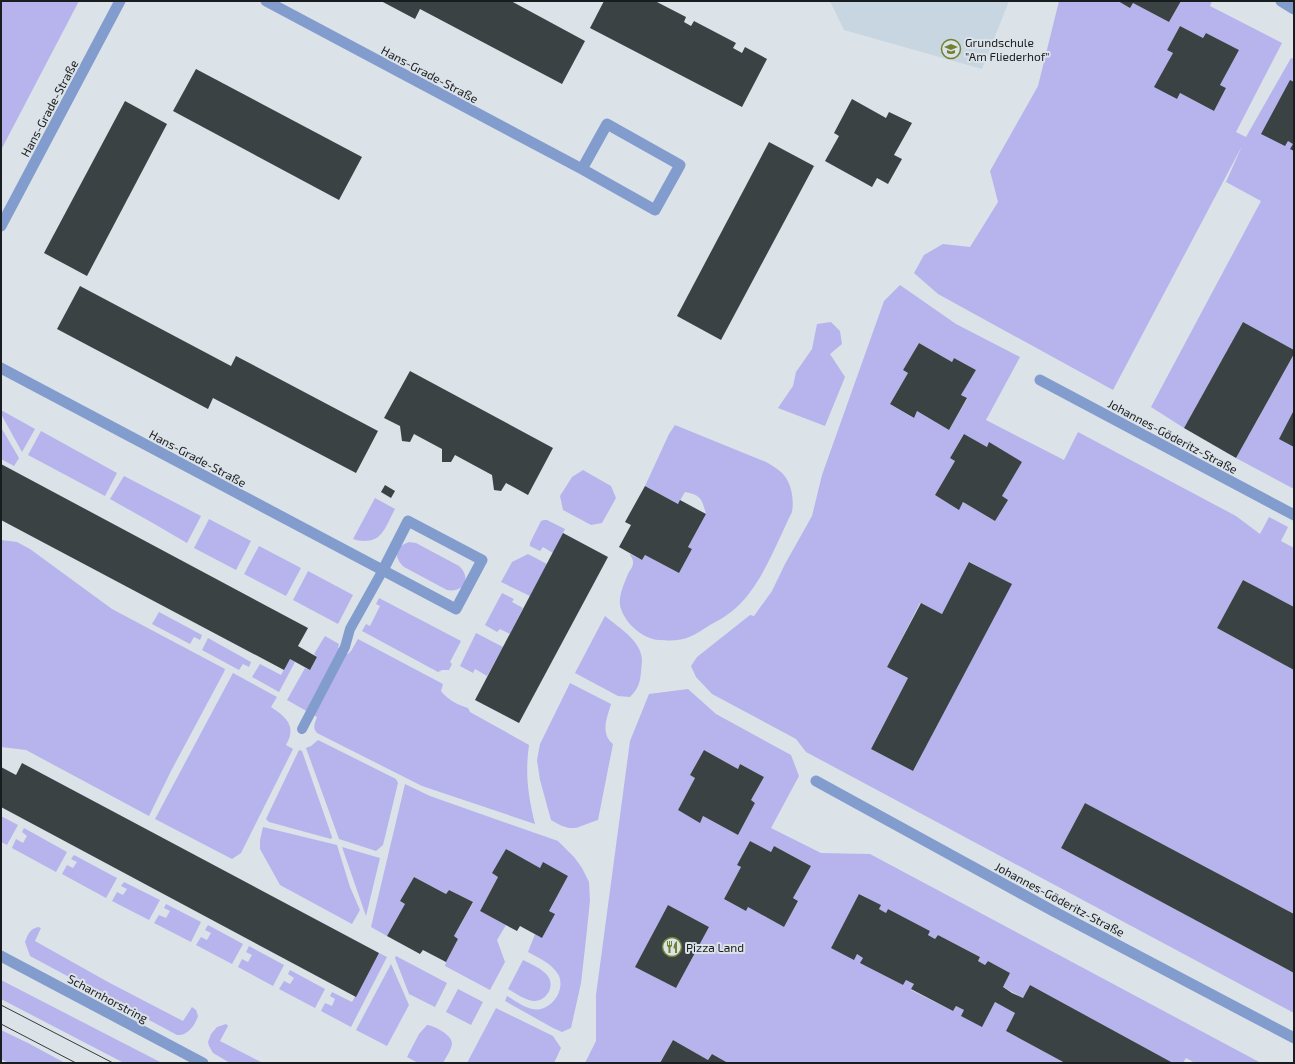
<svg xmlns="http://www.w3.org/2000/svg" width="1295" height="1064" viewBox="0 0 1295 1064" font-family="'Exo 2',sans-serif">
<rect width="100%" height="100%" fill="#dbe2e8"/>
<path fill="#c7d6e0" d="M830 1H1009L982 69 844 30Z"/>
<g fill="#b7b4ed" fill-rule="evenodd">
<path d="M1 1H79L1 150Z"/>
<path d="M1059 1H1118L1130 7 1133 3 1169 22 1181 1H1212L1210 6 1282 43 1236 132 1246 137 1291 58 1294 59V350L1243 322 1184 428 1151 407 1261 201 1226 182 1242 146 1113 390 938 294 914 273 924 255 943 244 970 247 998 202 990 171 1038 86ZM1180 26 1203 38 1206 33 1239 50 1220 85 1226 88 1214 111 1180 93 1177 99 1155 87 1173 53 1167 50Z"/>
<path d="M900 285 956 324 1020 357 986 420 1064 460 1078 432 1236 516 1260 534 1269 517 1288 527 1281 541 1294 548V607L1243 580 1217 628 1294 670V914L1085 803 1061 848 1294 973V1013L806 752 796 739 712 694 696 677 691 666 697 657 750 615 754 616 772 591 785 564 812 516 822 475 884 301ZM919 343 952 362 954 358 976 370 961 395 967 399 949 430 917 411 913 418 890 404 908 373 903 370ZM964 434 987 447 989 443 1022 462 1002 496 995 521 963 502 959 509 935 495 955 461 950 458ZM970 562 1011 584 913 771 871 749 908 678 887 667 920 603 942 614Z"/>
<path d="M831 322 840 331 842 344 830 354 845 377 825 426 778 408 793 386 796 372 812 349 817 324Z"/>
<path d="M1294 354V489L1236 458Z"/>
<path d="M1 410 35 429 22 452 1 414Z"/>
<path d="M675 425 766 462C773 466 782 471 786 478 792 487 794 501 792 512 776 544 760 590 731 612 725 617 717 621 710 625 690 638 684 642 659 640 643 639 626 624 621 609 617 598 624 584 628 574 630 570 633 567 633 563 633 559 632 558 630 555V554L642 560 645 555 679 573 692 549 688 547 706 514C702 499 701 495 685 492L678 504 645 486 669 434Z"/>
<path d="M2 429 19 458 14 466 1 459Z"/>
<path d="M41 431 117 473 105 496 28 455Z"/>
<path d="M583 470 611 486 616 498 602 523 591 525 563 510 560 496 572 477Z"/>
<path d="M124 476 201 516 187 543 151 522 110 499Z"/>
<path d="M375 498 395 509C391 516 386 529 380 535 374 542 361 542 353 539Z"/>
<path d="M209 519 251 541 236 570 194 548Z"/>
<path d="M544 520H547L565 529 553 553 543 547 540 551 530 546V543L541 521Z"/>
<path d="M1 540 17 542 30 549 112 609 225 669 224 672 171 771 149 816 26 750 1 747Z"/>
<path d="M409 542 416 543 459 566C472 578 464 593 447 590L404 567C393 557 395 547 409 542Z"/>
<path d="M259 546 301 568 286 596 244 574Z"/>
<path d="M528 554 547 564 530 596 501 582 512 562Z"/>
<path d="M308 571 353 595 338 624 293 600Z"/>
<path d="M502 593 514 599 512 602 523 608 510 634 500 629 497 632 485 625Z"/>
<path d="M379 598 461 641 450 662 452 664 449 670H442L438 672 362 631 366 624 370 626 380 606 376 604Z"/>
<path d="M159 612 202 635 200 640 194 637 190 644 152 624Z"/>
<path d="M605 616C619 628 641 640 642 660 642 664 641 668 641 672 640 683 638 689 630 697L618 696 575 673Z"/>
<path d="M476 633 503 647 487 676 475 669 473 673 460 666Z"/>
<path d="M325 636 339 644 338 648 348 654 351 651 358 639 443 684 441 691C448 700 458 705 468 708L470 712 529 745C525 775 528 795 535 824L422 786 317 733C312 728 315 723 317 717L287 700 305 668 310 670 317 657 314 654Z"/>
<path d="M208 638 251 662 249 667 243 664 239 670 202 650Z"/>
<path d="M290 659 295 662 279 692 252 677 260 664 281 675Z"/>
<path d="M233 673 277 697 271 707C286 717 297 726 286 745L293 749 241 853 232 859 155 819Z"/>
<path d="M570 683 611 704C607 718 600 733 613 744L598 820C576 827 574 834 551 820L540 780 537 760 540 744Z"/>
<path d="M688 689 716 714 791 755 799 776 771 828 821 853 870 854 1261 1063H1195L1186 1058 1183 1063H1173L1030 985 1023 998 1003 987 1010 973 988 961 985 965 978 961 980 957 938 935 935 939 928 935 930 931 888 909 886 913 879 909 880 905 860 894 831 948 857 954 863 958 861 963 903 985 906 980 914 984 911 990 953 1011 956 1006 964 1010 982 1026 995 1002 1015 1013 1006 1031 1065 1063H728L712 1054 708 1060 673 1040 660 1063H585L596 1041V995L630 741 649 694ZM704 750 738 769 740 764 764 777 751 800 755 803 738 835 703 816 700 822 678 810 695 778 690 775ZM750 841 771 852 774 846 811 866 793 898 798 901 784 927 748 907 746 911 724 899 741 867 737 865ZM668 905 709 927 676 988 636 967Z"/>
<path d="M318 740 396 779 398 783 383 845 376 851 339 839 306 748 311 746Z"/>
<path d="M299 750 302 751 332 837 331 839 269 822 266 819Z"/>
<path d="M405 784 430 796 558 841 574 857 582 868 589 882 590 900 587 930 581 983 571 1028 562 1032 553 1028 505 1001 507 996C514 1000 523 1007 532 1009 550 1013 567 990 558 974 551 963 539 958 528 952L535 934 542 938 554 914 549 911 568 876 544 863 540 868 506 849 498 877 480 911 506 925 497 940 505 962 490 990 445 966 446 962 458 939 454 936 473 903 449 890 446 894 414 877 400 901 405 904 387 936 371 927Z"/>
<path d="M1 816 18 825 7 845 1 842Z"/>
<path d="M263 827 337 845 350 887 360 910 352 924 280 885 260 849V840Z"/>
<path d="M24 828 67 852 56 872 12 848 16 839 23 843 27 836 22 832Z"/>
<path d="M342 847 380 858 366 916Z"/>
<path d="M74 855 117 878 106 898 62 874 67 865 73 868 77 862 71 859Z"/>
<path d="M124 882 160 900 149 920 112 901 117 892 123 895 127 889 121 886Z"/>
<path d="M166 904 201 922 191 942 154 923 159 915 166 918 170 911 164 908Z"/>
<path d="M208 925 243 944 232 964 196 945 201 937 207 940 211 933 205 930Z"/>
<path d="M38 927 41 928 35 941 108 982 183 1021 192 1007 196 1010 198 1016C195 1026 187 1036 177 1035L30 956 25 942C28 934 30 929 38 927Z"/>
<path d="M249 946 284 965 273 986 238 967 242 959 248 962 252 955 246 952Z"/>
<path d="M379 953 387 957 351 1027 321 1011 325 1003 332 1006 335 999 330 996 332 992 352 1002Z"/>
<path d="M396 956 447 983 435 1007 409 994 395 958Z"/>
<path d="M523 960C531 964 541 968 547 975 556 985 547 1002 533 1001 525 1000 515 993 508 989Z"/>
<path d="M391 964 409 1005 387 1046 356 1030Z"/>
<path d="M290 970 325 989 315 1008 279 989 284 981 290 984 294 978 288 974Z"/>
<path d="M1 980 162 1063H124L1 999Z"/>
<path d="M458 989 483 1002 471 1025 446 1012Z"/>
<path d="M496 1008 553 1036 561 1048 554 1063H467Z"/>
<path d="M226 1024 228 1026 220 1041 263 1063H230L213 1053 209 1046 208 1042 211 1034 217 1027Z"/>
<path d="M427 1025C433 1025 452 1035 452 1043 452 1049 446 1057 443 1063H418L407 1057 419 1034Z"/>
<path d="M1 1030 28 1043 65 1063H9L1 1059Z"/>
</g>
<g fill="#3a4244">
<path d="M381 1H511L585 41 562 84 420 9 415 19Z"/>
<path d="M604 1H655L686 17 684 22 691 26 694 21 736 43 733 48 742 53 745 47 767 59 742 107 590 28Z"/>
<path d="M1118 1H1181L1169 22 1133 3 1130 8Z"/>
<path d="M1180 26 1203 38 1206 33 1239 50 1220 85 1226 88 1214 111 1180 93 1177 99 1154 87 1173 53 1167 50Z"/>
<path d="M196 69 362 157 339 200 173 111Z"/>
<path d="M1290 80 1294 82V151L1290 149 1293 144 1288 141 1285 146 1261 134Z"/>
<path d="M852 99 886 118 889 112 912 123 894 155 902 159 888 184 877 178 872 187 825 161 839 136 834 133Z"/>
<path d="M125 101 167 124 87 276 44 253Z"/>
<path d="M769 142 814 166 721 340 677 316Z"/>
<path d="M80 286 231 366 236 356 378 431 356 473 213 398 208 409 57 329Z"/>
<path d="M1243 322 1294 350V354L1236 458 1184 428Z"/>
<path d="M919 343 952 362 954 358 976 370 961 395 967 398 949 430 917 411 914 418 890 404 908 373 903 370Z"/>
<path d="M410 371 553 448 528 495 506 483 501 491 494 490 492 475 455 455 451 462H442V449L414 434 410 442 402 441 400 426 384 418Z"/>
<path d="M1294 410V447L1279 439Z"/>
<path d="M964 434 987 447 989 442 1022 462 1002 496 1008 500 995 521 963 502 959 510 935 495 955 461 950 458Z"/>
<path d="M1 464 308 628 298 646 317 657 310 670 290 659 284 670 1 520Z"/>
<path d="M385 485 395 491 391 498 381 492Z"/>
<path d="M645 486 678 504 680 500 706 514 688 547 692 549 679 573 645 555 642 560 619 547 631 525 625 522Z"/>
<path d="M563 533 608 557 519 723 475 700Z"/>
<path d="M969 562 1012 584 913 771 871 749 908 678 887 667 921 603 942 614Z"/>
<path d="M1243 580 1294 607V670L1217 628Z"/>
<path d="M704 750 738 769 740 764 764 777 751 800 755 803 738 835 703 816 700 823 678 810 695 778 690 775Z"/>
<path d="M22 763 379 953 356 997 1 807V767L16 775Z"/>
<path d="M1085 803 1294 914V973L1061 848Z"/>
<path d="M750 841 771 852 774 846 811 866 793 898 798 901 784 927 748 907 746 911 724 899 741 867 737 865Z"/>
<path d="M506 849 540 868 543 862 568 876 549 911 555 914 542 938 520 926 517 931 480 911 498 877 492 873Z"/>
<path d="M414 877 446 894 449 890 473 902 454 936 458 939 446 962 423 950 420 954 387 936 405 904 400 901Z"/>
<path d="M859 894 881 905 879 909 886 913 888 909 930 931 928 935 935 939 938 935 980 957 978 961 985 965 988 961 1010 973 1003 987 1012 993 1023 998 1030 985 1173 1063H1065L1006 1031 1015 1013 995 1002 982 1027 961 1016 964 1010 956 1006 953 1011 911 989 914 984 906 980 903 985 860 963 863 958 857 954 854 960 831 948Z"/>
<path d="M668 905 709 927 676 988 635 967Z"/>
<path d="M673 1040 708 1060 712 1054 728 1063H660Z"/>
</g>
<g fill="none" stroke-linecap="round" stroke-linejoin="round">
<path stroke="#829cce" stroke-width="10" d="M302 729 345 647 350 629 383 570"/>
<g stroke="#829cce" stroke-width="11">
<path d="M266 1 582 169 655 210 680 165 607 124 582 169"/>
<path d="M1281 1 1294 9"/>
<path d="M1 226 120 1"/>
<path d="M1 368C153 448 304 529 456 609L482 560 408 521 383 570"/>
<path d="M1040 380 1294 515"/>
<path d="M816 781 1055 912 1294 1038"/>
</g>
<path stroke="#829cce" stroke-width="11" d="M1 956 203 1063"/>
<g stroke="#373b3d" stroke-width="1">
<path d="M1 1005 113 1063"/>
<path d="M1 1024 76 1063"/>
</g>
</g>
<defs>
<g id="school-ring" transform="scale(1)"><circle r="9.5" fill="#dbe2e8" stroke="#728130" stroke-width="1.5"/><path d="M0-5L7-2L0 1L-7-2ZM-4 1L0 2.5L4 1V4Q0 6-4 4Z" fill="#728130"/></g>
<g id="restaurant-ring" transform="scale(1)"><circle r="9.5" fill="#dbe2e8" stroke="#728130" stroke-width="1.5"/><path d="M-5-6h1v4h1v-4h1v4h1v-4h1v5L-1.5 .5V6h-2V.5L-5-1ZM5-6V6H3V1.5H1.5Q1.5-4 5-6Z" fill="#728130"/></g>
</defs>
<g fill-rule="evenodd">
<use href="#school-ring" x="951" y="49"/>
<use href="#restaurant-ring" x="672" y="947"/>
</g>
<g text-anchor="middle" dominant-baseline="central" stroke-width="4" stroke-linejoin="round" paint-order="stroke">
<g font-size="12" fill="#1a1d1f" stroke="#dbe2e8" text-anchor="start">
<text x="965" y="42">Grundschule<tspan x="965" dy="14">"Am Fliederhof"</tspan></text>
<text x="686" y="947">Pizza Land</text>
</g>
<g font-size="12" fill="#1a1d1f" stroke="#dbe2e8">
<text transform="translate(430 74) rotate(28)">Hans-Grade-Straße</text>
<text transform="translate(49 108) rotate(-62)">Hans-Grade-Straße</text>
<text transform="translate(1173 436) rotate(28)">Johannes-Göderitz-Straße</text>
<text transform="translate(198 458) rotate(28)">Hans-Grade-Straße</text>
<text transform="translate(1060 899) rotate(28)">Johannes-Göderitz-Straße</text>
<text transform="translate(108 998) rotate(28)">Scharnhorstring</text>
</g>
</g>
<rect width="1295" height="1064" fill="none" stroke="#1a1d1f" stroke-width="4"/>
</svg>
